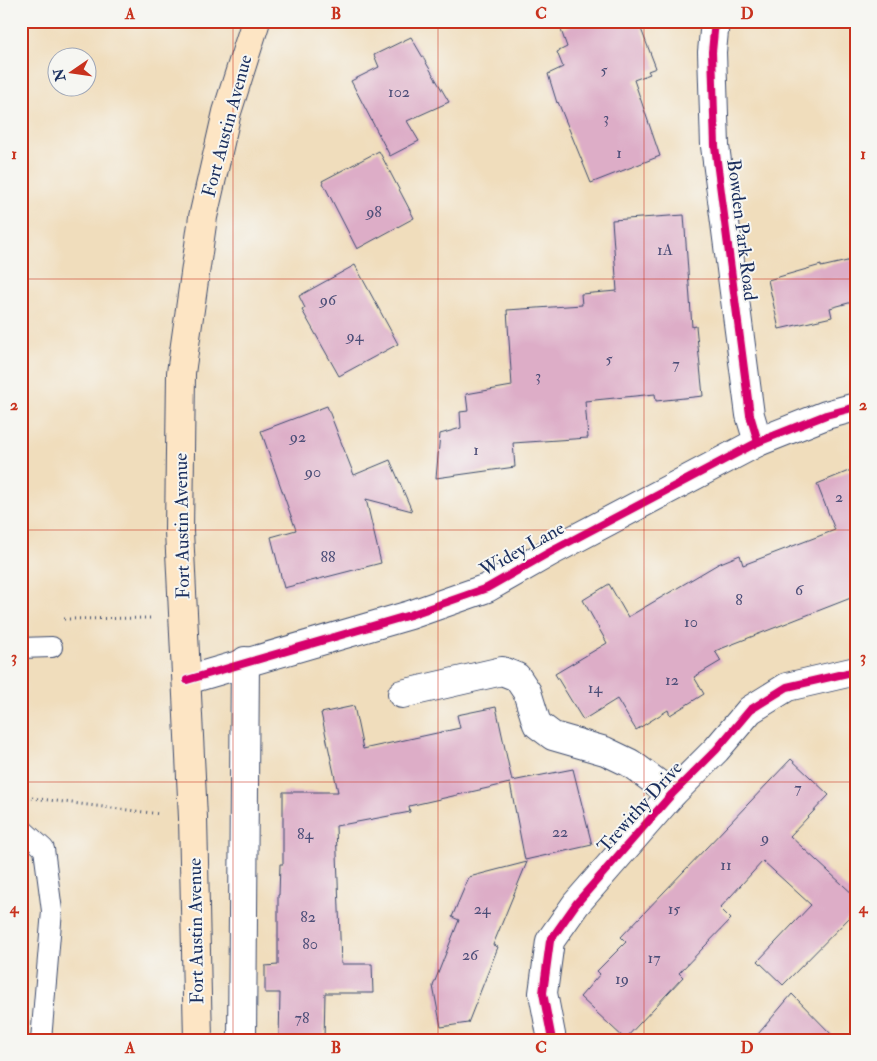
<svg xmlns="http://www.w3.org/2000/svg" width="877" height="1061" viewBox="0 0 877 1061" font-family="'IM FELL Double Pica',serif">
<rect width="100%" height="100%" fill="#f6f6f2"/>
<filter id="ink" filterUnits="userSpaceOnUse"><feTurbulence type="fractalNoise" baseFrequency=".02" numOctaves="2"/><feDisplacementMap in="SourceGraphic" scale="10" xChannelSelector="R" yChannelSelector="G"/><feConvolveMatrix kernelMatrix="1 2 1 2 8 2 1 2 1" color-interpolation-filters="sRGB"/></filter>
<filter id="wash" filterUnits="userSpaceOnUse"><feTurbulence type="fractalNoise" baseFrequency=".0096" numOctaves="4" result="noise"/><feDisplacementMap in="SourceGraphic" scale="20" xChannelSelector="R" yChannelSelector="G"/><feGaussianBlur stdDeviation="1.12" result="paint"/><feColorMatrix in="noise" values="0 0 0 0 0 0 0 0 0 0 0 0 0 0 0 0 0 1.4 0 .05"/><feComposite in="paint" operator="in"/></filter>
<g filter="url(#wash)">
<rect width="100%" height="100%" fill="#f0ddbc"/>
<g id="blocks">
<g fill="#ddadc7">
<path d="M583 21H638L656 68 648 71 650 74 634 80 660 156 591 183 558 102 557 103 548 74 563 67 557 52 567 47 561 30Z"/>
<path d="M411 37 449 102 407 121 419 141 390 156 351 81 379 67 374 55Z"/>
<path d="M379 151 414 218 357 249 322 181Z"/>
<path d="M684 215 692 327 696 326 703 396 656 401 655 394 585 401 588 438 513 443 515 467 436 478 440 434 461 428 460 412 468 411 466 394 512 386 507 310 582 305 581 294 617 291 612 220Z"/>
<path d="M856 259V301L830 308 832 317 779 329 768 280 821 265V267Z"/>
<path d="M355 265 398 344 339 376 302 310 305 308 299 296Z"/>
<path d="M327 406 354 475 390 460 412 511 366 499 381 563 284 588 271 537 296 530 261 431Z"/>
<path d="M856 468V596L715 651 721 661 694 677 704 694 670 715 668 710 636 730 617 699 583 720 555 674 607 643 583 600 609 584 628 617 718 564 740 555 743 565 835 530 817 484Z"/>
<path d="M354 706 363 749 460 728 457 715 496 707 512 781 573 769 592 845 525 860 510 783 409 806 410 812 336 826 341 964H372L373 993H325L324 1040H279L280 993H265V966L278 965V895H279L280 864H283V792H338L321 713Z"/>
<path d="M791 759 829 795 790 836 856 897V911L783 985 758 961 811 905 763 861 720 908 731 919 679 973 683 977 625 1039 580 997 600 974 597 971 626 942 621 937Z"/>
<path d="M527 862 493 945 498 947 468 1023 441 1027 433 986 459 920 452 917 469 877Z"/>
<path d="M792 994 837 1040H753Z"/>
</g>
</g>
</g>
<g filter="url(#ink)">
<use href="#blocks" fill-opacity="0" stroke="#3b496c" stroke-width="1"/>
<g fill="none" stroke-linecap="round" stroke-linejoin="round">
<g stroke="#3b496c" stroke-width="22">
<g id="lane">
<path d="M21 648 52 647"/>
<path d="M21 828 44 849 52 911 41 1040"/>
</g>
</g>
<g stroke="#3b496c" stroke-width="30">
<g id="street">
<path d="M715 21 712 52 715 146 750 415 758 442"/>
<path d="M187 680 410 615 487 588 550 552 758 442 826 415 856 407"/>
<path d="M402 694 502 671 517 677 527 692 537 724 553 736 605 751 630 763 672 794"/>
<path d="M242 1040 245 661"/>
<path d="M552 1040 543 993 550 941 576 904 672 794 716 750 750 710 787 687 856 671"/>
</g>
</g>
<g stroke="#3b496c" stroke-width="30">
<path id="secondary" d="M198 1040 193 818 179 531 181 373 203 217 227 112 256 21"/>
</g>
<g stroke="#3b496c" stroke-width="3" stroke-dasharray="1 4" stroke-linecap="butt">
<path d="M64 619 150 618"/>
<path d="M32 798 160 814"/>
</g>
<use href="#lane" stroke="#fff" stroke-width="20"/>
<use href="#street" stroke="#fff" stroke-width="28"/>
<use href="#secondary" stroke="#fde5c4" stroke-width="28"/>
<g stroke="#f6f6f2" stroke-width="11">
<g id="cycleway">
<path d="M715 21 712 52 715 146 750 415 758 442"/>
<path d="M187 680 410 615 487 588 550 552 758 442 826 415 856 407"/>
<path d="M552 1040 543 993 550 941 576 904 672 794 716 750 750 710 787 687 856 671"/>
</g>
</g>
<use href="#cycleway" stroke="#d6006c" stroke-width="8"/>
</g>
</g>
<path fill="none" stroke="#c8321e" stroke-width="1" stroke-opacity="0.55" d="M233 21V1040M438 21V1040M644 21V1040M21 279H856M21 530H856M21 782H856"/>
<g text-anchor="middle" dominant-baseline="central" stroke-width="4" stroke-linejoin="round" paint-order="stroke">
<g font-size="16" fill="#4c4e78">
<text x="604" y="70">5</text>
<text x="399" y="92">102</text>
<text x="606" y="118">3</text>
<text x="619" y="153">1</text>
<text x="374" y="212">98</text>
<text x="665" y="250">1A</text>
<text x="328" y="300">96</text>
<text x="355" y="336">94</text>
<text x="609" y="359">5</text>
<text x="676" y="364">7</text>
<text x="538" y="376">3</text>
<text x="298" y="437">92</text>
<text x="476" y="450">1</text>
<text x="313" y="472">90</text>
<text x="839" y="497">2</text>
<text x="328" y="557">88</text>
<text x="799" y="590">6</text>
<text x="739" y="600">8</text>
<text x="691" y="622">10</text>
<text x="672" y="680">12</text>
<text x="595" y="688">14</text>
<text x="798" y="788">7</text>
<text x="560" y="832">22</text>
<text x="305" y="834">84</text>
<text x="765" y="838">9</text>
<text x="726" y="865">11</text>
<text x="482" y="909">24</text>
<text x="674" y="909">15</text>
<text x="308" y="917">82</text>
<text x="310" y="944">80</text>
<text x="470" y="955">26</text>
<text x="654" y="958">17</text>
<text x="622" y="979">19</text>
<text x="302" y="1018">78</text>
</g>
<g font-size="19" fill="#1b2f5e" stroke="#f6f6f2">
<text transform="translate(227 126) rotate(-75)">Fort Austin Avenue</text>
<text transform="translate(742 230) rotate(83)">Bowden Park Road</text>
<text transform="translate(182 526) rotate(-91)">Fort Austin Avenue</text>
<text transform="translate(522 549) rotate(-29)">Widey Lane</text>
<text transform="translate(640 807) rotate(-48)">Trewithy Drive</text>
<text transform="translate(196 931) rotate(-91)">Fort Austin Avenue</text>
</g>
</g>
<rect width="877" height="1061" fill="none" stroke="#f6f6f2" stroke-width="55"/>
<g transform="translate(72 72) rotate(257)"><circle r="24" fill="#f6f6f2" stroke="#9ea6b7"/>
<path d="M0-4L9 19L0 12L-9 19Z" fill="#c8321e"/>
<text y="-8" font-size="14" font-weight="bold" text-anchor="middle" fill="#1b2f5e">N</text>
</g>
<rect x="28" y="28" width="822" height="1006" fill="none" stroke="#c8321e" stroke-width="2"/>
<g font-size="16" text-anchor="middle" font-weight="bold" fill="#c8321e">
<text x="130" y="19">A</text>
<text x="336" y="19">B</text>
<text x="541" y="19">C</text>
<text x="747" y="19">D</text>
<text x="14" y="159">1</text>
<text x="863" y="159">1</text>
<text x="14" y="410">2</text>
<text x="863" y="410">2</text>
<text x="14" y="662">3</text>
<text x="863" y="662">3</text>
<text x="14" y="913">4</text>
<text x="863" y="913">4</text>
<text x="130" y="1053">A</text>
<text x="336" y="1053">B</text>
<text x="541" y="1053">C</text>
<text x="747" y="1053">D</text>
</g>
</svg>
